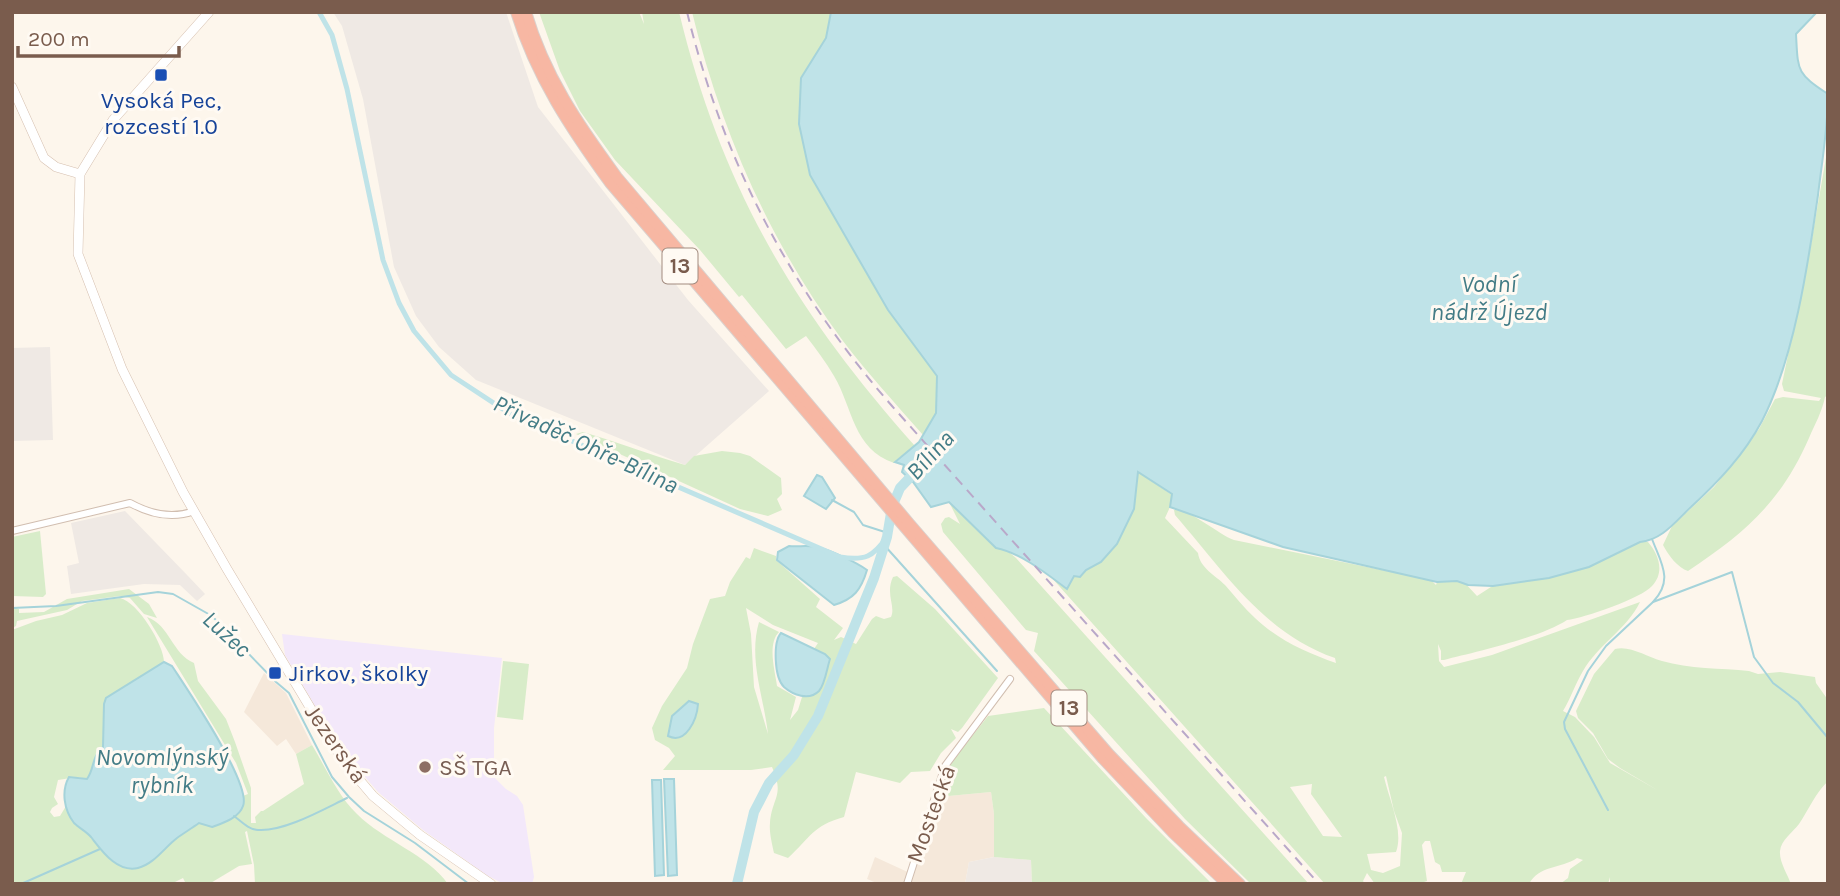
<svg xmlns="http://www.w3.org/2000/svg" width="1840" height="896" viewBox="0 0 1840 896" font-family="Karla,sans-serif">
<rect width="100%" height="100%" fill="#fdf6ec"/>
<g fill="#f5e8da">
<path d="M264 673 286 693 312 745 296 754 286 739 277 746 244 712Z"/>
<path d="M991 792 994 814V857L969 862 965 884H879L867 879 875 857 912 874 938 797Z"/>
</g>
<g fill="#efe9e4">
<path d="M333 12H506L538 107 688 300 769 391 685 465 476 380 439 347 416 316 394 267 363 99 342 26Z"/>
<path d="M50 347 53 440 12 441V348Z"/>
<path d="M125 511 188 576 205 594 197 601 180 585 144 584 71 594 67 566 79 563 71 523Z"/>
<path d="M994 857 1031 860 1032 884H965L969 862Z"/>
</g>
<path fill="#f3e8fa" d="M282 634 502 658 494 728V777L506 789 517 796 523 805 534 877 532 884H504L488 876 423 830 378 792 348 757 327 726 285 655Z"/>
<g fill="#d8ecc9" fill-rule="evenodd">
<path d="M539 12H639L644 24 642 12H679C722 189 795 311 915 446 908 453 900 455 894 463 853 449 853 408 834 376 826 362 816 349 806 336L786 349 742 295 739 297 700 250 615 160 580 111 560 71Z"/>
<path d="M692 12H831L826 38 801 78 888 310 937 376 936 413 923 435C896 404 868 374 843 341 770 243 721 131 692 12Z"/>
<path d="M1828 146V395L1825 397C1822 412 1815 424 1809 438 1781 502 1745 533 1688 571 1678 568 1668 555 1663 545L1672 526 1714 487 1734 462 1759 429 1775 399 1783 397 1819 401 1821 398 1784 391 1782 384 1811 244Z"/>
<path d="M583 432C618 442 650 455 685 465L694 456 722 451 740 453 750 456 781 478 782 494 777 499 782 510 768 516 740 509 576 434Z"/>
<path d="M1137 471 1172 495 1170 507 1165 518 1198 553C1200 568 1215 575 1225 585 1235 596 1244 608 1255 618 1278 640 1307 653 1336 663L1335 658C1264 634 1222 569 1175 515L1174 510C1189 508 1218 534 1234 540L1431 580 1436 585 1437 582H1464L1477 596 1494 585 1549 578 1589 567 1640 542H1648C1659 555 1665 572 1652 586 1642 598 1584 618 1567 620 1542 637 1476 652 1444 660H1441V651L1438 644 1439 661 1444 667 1492 655 1640 602C1627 629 1597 646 1583 671 1575 684 1571 698 1563 711L1575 717 1594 737 1610 763 1659 791 1620 768 1608 759 1593 733 1578 718 1576 711 1594 674 1615 649C1630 645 1647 657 1662 661 1689 669 1721 668 1749 671L1758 674 1780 672 1815 677 1816 683 1828 700V781C1815 794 1809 809 1799 824 1793 832 1781 840 1780 851 1779 862 1788 875 1791 884H1610V877L1608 884H1560L1568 878 1570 869 1583 860 1577 858C1561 869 1539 865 1529 884H1461L1466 872H1442L1440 865 1435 862 1430 841H1425L1422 845 1427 881 1418 884H1375L1367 873 1363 881 1365 884H1325L1051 577 1067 589 1074 576 1080 577 1086 570 1101 562 1117 544 1134 509ZM1386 776 1394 811 1402 833 1400 866 1383 873 1371 870 1367 854 1396 852C1404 831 1389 799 1384 777ZM1312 784 1311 794 1342 837 1323 836 1290 787Z"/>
<path d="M949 502 1016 558 1309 884H1251L1185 819 1034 651 1038 633 1026 630 943 532 941 524 945 518 949 517 960 524Z"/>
<path d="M40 531 46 594 43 597 12 596V537Z"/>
<path d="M754 548 776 556V560L820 599 816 607 843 628 834 640 841 637 856 644 872 619 876 616 884 619 891 617C896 606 885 594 893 577L897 576 935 609 998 678 962 728 958 732 951 729 956 738 941 753 930 771 911 772 900 783 856 772 844 817C812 826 811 837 788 858L774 853C772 844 769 832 770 823 772 797 785 796 772 767L751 770H663L675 756 669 748 655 740 652 728 662 706 687 668 693 644 710 599 725 596 730 582 746 557 750 559ZM746 608 773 625 818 643 814 649 825 654 811 696 802 697 798 710 790 720 796 697 777 686C775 671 767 644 779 632L759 622C748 660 764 697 768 734L754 687 751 634Z"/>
<path d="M129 589 149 604 157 618 144 614 130 598 120 596 82 601 67 610 17 621 16 626 12 628V606L19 609V613L44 612 67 599Z"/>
<path d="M120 598C138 602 164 645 164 662L106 698 103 747C91 757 95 768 87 779L77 777 58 780 54 797 58 804 52 808 50 812 54 817 60 816 66 806 75 825 86 831 108 858 176 839 199 822 212 827C226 821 248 815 243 796L248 794 236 763 147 617C170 625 172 654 194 663L198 681 226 719 235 742 251 788V823H256L255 817 261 811H263L304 784 296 754 312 745C326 768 338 796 357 814 384 841 427 854 448 884H255L254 865 247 831 245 832 252 864 239 866 209 884H186L183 878 171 884H12V630L36 621 62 615 87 603Z"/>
<path d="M503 661 529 664 523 720 497 717Z"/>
<path d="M1044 708 1146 818 1212 884H1032L1031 860 994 857V814L991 792 938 797 951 763 988 716Z"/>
</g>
<g fill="#bfe3e8" stroke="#a5d3da" stroke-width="2">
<path d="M831 12H1817L1796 34C1798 71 1796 73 1828 94 1828 128 1822 161 1818 195 1808 265 1794 359 1762 421 1744 455 1718 482 1691 507 1675 522 1662 540 1640 542L1589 567 1549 578 1493 586 1468 585 1457 581 1437 582 1283 547 1170 507 1172 494 1138 472 1134 509 1117 544 1101 562 1086 570 1080 577 1074 576 1067 589C1047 574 1021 553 996 548L949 502 931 507 913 482 902 472 904 465 895 462 919 442 936 413 937 376 888 310 810 175 799 124 801 78 826 38Z"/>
<path d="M817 475 822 477 835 498 826 509 804 496Z"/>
<path d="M789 546C797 547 808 545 817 547 830 550 856 562 867 570 861 590 854 599 834 605L777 560 778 552Z"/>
<path d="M781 633 825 654 830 659C827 668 825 684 819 691 809 701 793 695 784 687 774 677 773 642 781 633Z"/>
<path d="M164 662 172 666C187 689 252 784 243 806 239 818 223 823 212 827L199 823C192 828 184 833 177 838 164 848 154 864 138 868 117 873 102 851 91 837 86 831 79 828 74 823 64 810 61 791 69 777L87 779C95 768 91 757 103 747L104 704 106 698Z"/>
<path d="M689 701 698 704C697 719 686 745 668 736L672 716Z"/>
<path d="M664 779H674L677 875 668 876Z"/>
<path d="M652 780H661L664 875 655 876Z"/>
</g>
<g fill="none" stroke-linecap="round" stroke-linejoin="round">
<g stroke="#a5d3da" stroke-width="2">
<path d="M832 500 854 512 863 525 888 533"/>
<path d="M1652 539C1661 563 1674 580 1653 602L1732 572 1754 657 1773 683 1798 702 1828 738"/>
<path d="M885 546 997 671"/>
<path d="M12 608 56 606 158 592 173 594 212 616 276 682 289 693 332 777 349 797 364 811 415 843 469 884"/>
<path d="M1608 810 1565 729 1564 722 1588 671 1606 646 1653 602"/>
<path d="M234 816C242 822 248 829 258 830 284 832 324 809 347 798"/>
<path d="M21 884 100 849"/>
</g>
<path stroke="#bfe3e8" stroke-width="5" d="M319 12 332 35 347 89 383 260 399 303 414 331 451 375 512 415 840 557C865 561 873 557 887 537"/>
<path stroke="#bfe3e8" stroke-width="10" d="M737 884 754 812 769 783 794 755 818 716 874 578 887 537 892 507 900 488 917 470"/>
<g stroke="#d1beb0" stroke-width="8">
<g id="street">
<path d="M12 531 130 503C150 514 173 519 194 511"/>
<path d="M907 884 945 766 1010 679"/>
</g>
</g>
<g stroke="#d6c0b0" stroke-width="10">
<g id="secondary">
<path d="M209 12 113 120 80 174 78 254 122 369 183 492 227 569 326 734 345 763 373 796 420 835 491 884"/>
<path d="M12 87 44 158 56 167 80 174"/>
</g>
</g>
<g stroke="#dad1cd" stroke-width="12">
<g id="highway">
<path d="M516 12C536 77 571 129 610 183L1103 759 1173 833 1227 884"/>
<path d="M526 12C545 76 578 124 617 177L909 523 1109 754 1179 826 1240 884"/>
</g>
</g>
<use href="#street" stroke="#fff" stroke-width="6"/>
<use href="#secondary" stroke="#fff" stroke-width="9"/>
<use href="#highway" stroke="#f7b7a3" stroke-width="10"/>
<path stroke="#b9a8c9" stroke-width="2" stroke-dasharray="10 7" stroke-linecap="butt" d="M687 12C724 163 790 289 892 406L1319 884"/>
</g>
<g fill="#1a4fb4" stroke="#fffaf3" stroke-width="2.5">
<rect x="154" y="68" width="14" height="14" rx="3.5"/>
<rect x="268" y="666" width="14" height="14" rx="3.5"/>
</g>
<circle fill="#8d6e63" stroke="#fffaf3" stroke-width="2.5" cx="425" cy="767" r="7"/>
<g text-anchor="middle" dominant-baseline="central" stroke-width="6" stroke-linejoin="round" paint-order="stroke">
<g fill="#fffaf3" stroke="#a28b7f" stroke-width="2">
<rect x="662.5" y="248.5" width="35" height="35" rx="5"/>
<rect x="1051.5" y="690.5" width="35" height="35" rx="5"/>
</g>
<g font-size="21" font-weight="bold" fill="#7a5c4d">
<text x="680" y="266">13</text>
<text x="1069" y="708">13</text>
</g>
<g font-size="23" fill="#164399" stroke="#fffaf3">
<text x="161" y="100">Vysoká Pec,<tspan x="161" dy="26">rozcestí 1.0</tspan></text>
<text x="289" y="673" text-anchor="start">Jirkov, školky</text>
</g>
<g font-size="23" fill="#7a5c4d" stroke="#fffaf3">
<text transform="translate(336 744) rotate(55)">Jezerská</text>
<text transform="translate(931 814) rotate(-70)">Mostecká</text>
</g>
<g font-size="23" fill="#785e54" stroke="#fffaf3" text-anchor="start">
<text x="439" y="767">SŠ TGA</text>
</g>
<g font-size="24" font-style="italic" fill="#437c86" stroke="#fffaf3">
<text x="1489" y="284">Vodní<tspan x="1489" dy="28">nádrž Újezd</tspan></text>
<text transform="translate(586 444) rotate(25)">Přivaděč Ohře-Bílina</text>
<text transform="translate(930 455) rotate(-47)">Bílina</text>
<text transform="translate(227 634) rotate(42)">Lužec</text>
<text x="162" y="757">Novomlýnský<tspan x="162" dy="28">rybník</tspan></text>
</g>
</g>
<rect width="1840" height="896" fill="none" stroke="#7a5c4d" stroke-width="28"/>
<path d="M18 46v10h161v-10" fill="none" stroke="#7a5c4d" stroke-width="3.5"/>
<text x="28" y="46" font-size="21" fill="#7a5c4d" stroke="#fffaf3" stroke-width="5" paint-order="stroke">200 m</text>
</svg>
